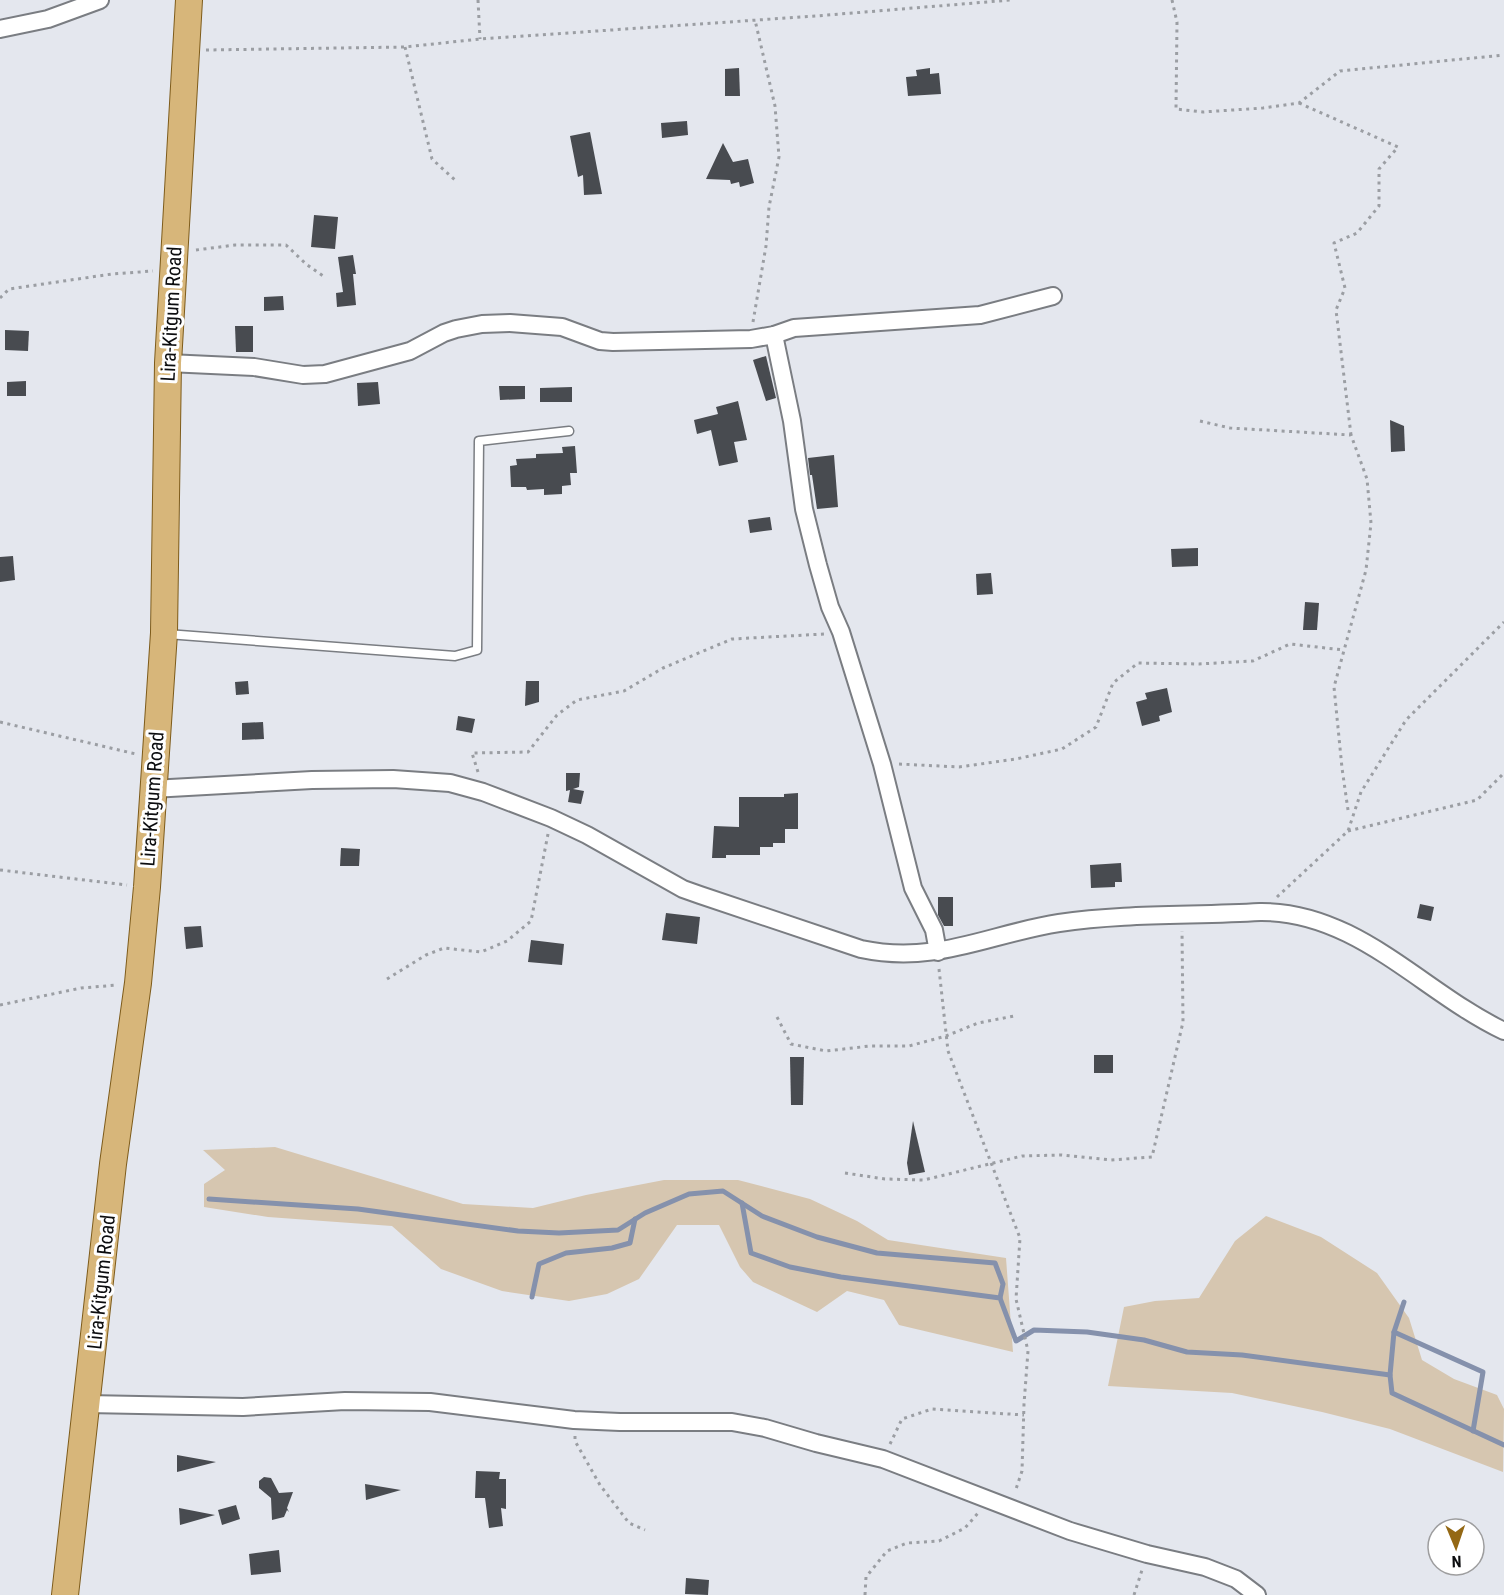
<svg xmlns="http://www.w3.org/2000/svg" width="1504" height="1595" viewBox="0 0 1504 1595" font-family="'Roboto Condensed',sans-serif">
<rect width="100%" height="100%" fill="#e4e7ee"/>
<g fill="#d6c6b0">
<path d="M275 1147 463 1204 533 1208 586 1195 664 1180H738L810 1199 857 1221 888 1240 1006 1258 1013 1352 899 1325 884 1300 847 1291 817 1312 753 1282 740 1267 719 1225H677L639 1279 607 1294 569 1301 502 1291 441 1269 392 1226 268 1217 204 1207V1184L225 1170 203 1150Z"/>
<path d="M1266 1216 1321 1237 1377 1273 1409 1318 1422 1360 1454 1379 1497 1395 1504 1409 1503 1472 1390 1429 1322 1412 1232 1393 1108 1386 1124 1307 1155 1301 1199 1298 1235 1241Z"/>
</g>
<g fill="none" stroke-linecap="round" stroke-linejoin="round">
<g stroke="#8591ac" stroke-width="5">
<path d="M209 1199 358 1209 518 1231 559 1233 618 1230 645 1213 689 1194 723 1191 762 1216 817 1237 877 1253 995 1263 1003 1284 1000 1298"/>
<path d="M742 1203 751 1253 790 1267 841 1277 1000 1298 1016 1341 1034 1330 1087 1332 1144 1340 1187 1352 1242 1355 1390 1375 1392 1393 1504 1445"/>
<path d="M532 1297 539 1264 566 1253 612 1248 630 1243 635 1219"/>
<path d="M1394 1332 1483 1372 1473 1431"/>
<path d="M1390 1375 1394 1332 1404 1302"/>
</g>
</g>
<g fill="#484b50">
<path d="M739 68 740 96H725V69Z"/>
<path d="M930 68V74L939 73 941 94 908 96 906 77 917 76 916 70Z"/>
<path d="M687 121 688 135 662 138 661 123Z"/>
<path d="M590 132 602 194 584 195 583 175 578 177 570 136Z"/>
<path d="M723 143 733 162 748 159 754 183 740 187 739 182 731 184 730 180 706 179Z"/>
<path d="M314 215 338 217 335 249 311 247Z"/>
<path d="M353 255 356 274H353L356 305 337 307 336 293 343 292 338 257Z"/>
<path d="M283 296 284 310 264 311V297Z"/>
<path d="M235 326H253V352H236Z"/>
<path d="M5 330 29 331 28 351 5 350Z"/>
<path d="M766 356 776 398 766 401 753 360Z"/>
<path d="M26 381V396H7V382Z"/>
<path d="M378 382 380 404 358 406 357 383Z"/>
<path d="M499 386H525V399L500 400Z"/>
<path d="M572 387V402H540V388Z"/>
<path d="M738 401 747 440 734 442 738 462 719 466 711 430 697 434 694 420 718 414 716 407Z"/>
<path d="M1390 420 1404 426 1405 451 1391 452Z"/>
<path d="M575 446 577 473H570L571 485 562 486V494L544 495V489L527 490 526 487H511L510 466 517 465 516 459 536 458V454L563 453 562 447Z"/>
<path d="M834 455 838 507 817 509 812 475H810L808 458Z"/>
<path d="M770 517 772 530 750 533 748 520Z"/>
<path d="M1198 548V566L1172 567 1171 549Z"/>
<path d="M13 556 15 580 0 582V557Z"/>
<path d="M991 573 993 594 977 595 976 574Z"/>
<path d="M1305 602 1319 603 1317 630H1303Z"/>
<path d="M248 681 249 694 236 695 235 682Z"/>
<path d="M526 681H539V702L525 706Z"/>
<path d="M1167 688 1172 712 1159 716 1160 721 1142 726 1136 702 1147 699 1145 693Z"/>
<path d="M458 716 475 719 472 733 456 730Z"/>
<path d="M263 722 264 739 242 740V723Z"/>
<path d="M566 773H580L579 787 573 789 584 791 581 804 568 802 570 790 566 791Z"/>
<path d="M798 793V829H785V843H773V847H760V855H726V858H712L714 826 739 827V797H784V794Z"/>
<path d="M341 848 360 849 359 866H340Z"/>
<path d="M1121 863 1122 882H1115V887L1091 888 1090 865Z"/>
<path d="M938 897H953V926H944L938 915Z"/>
<path d="M1420 904 1434 907 1431 921 1417 918Z"/>
<path d="M666 913 700 917 697 944 662 940Z"/>
<path d="M201 926 203 947 186 949 184 927Z"/>
<path d="M531 940 564 944 562 965 528 962Z"/>
<rect x="1094" y="1055" width="19" height="18"/>
<path d="M790 1057H804L803 1105H791Z"/>
<path d="M913 1121 925 1172 909 1175 907 1163Z"/>
<path d="M177 1455 216 1462 177 1472Z"/>
<path d="M476 1471 500 1472 499 1479H506V1509L501 1508 503 1526 489 1528 485 1498H475Z"/>
<path d="M264 1477 271 1478 279 1493 293 1492 287 1508 289 1512 287 1510 284 1517 272 1520 271 1498 259 1488V1481Z"/>
<path d="M365 1484 401 1490 366 1500Z"/>
<path d="M236 1505 240 1519 222 1525 218 1510Z"/>
<path d="M179 1508 215 1515 180 1525Z"/>
<path d="M279 1550 281 1572 251 1575 249 1554Z"/>
<path d="M686 1578 709 1580 708 1595 685 1594Z"/>
</g>
<g fill="none" stroke-linecap="round" stroke-linejoin="round">
<g stroke="#7a7d82" stroke-width="11">
<path id="lane" d="M167 634 455 656 477 650 479 441 569 431"/>
</g>
<g stroke="#7a7d82" stroke-width="20">
<g id="street">
<path d="M0 29 48 19 100 0"/>
<path d="M774 335 792 421 804 509 818 565 830 607 841 632 882 764 913 888 934 930 938 952"/>
<path d="M168 363 254 367 303 375 325 374 410 351 444 333 456 329 482 324 510 323 562 327 600 341 613 342 751 339 774 335 794 328 980 315 1053 296"/>
<path d="M152 789 312 780 393 779 450 783 483 792 551 818 587 835 683 889 700 895 861 949C936 965 988 934 1059 923 1125 913 1194 916 1260 912 1357 911 1422 992 1504 1031"/>
<path d="M87 1404 243 1407 345 1401 430 1402 574 1420 620 1422H732L765 1428 816 1443 883 1459 1070 1531 1147 1554 1205 1567 1236 1579 1257 1595"/>
</g>
</g>
<g stroke="#7e5c1b" stroke-width="28">
<path id="primary" d="M65 1595 113 1164 138 983 147 887 164 633 168 363 189 0"/>
</g>
<g stroke="#9b9ea3" stroke-width="3" stroke-dasharray="3 4.5" stroke-linecap="butt">
<path d="M478 0 480 39"/>
<path d="M1172 0 1177 22 1176 109 1203 112 1263 108 1299 103 1340 71 1504 55"/>
<path d="M405 47 432 159 456 181"/>
<path d="M206 50 405 47 480 39 816 16 1011 0"/>
<path d="M1299 103 1398 147 1379 169V206L1357 233 1334 243 1345 288 1336 310 1351 435"/>
<path d="M196 250 235 245H286L306 264 326 278"/>
<path d="M0 298 9 289 112 274 153 271"/>
<path d="M753 322 766 246 769 207 779 157 775 106 755 20"/>
<path d="M1200 421 1230 428 1351 435 1367 479 1371 523 1366 570 1334 687 1342 768 1348 810"/>
<path d="M0 722 136 754"/>
<path d="M899 764 959 767 1016 759 1062 749 1096 727 1113 683 1138 663 1199 664 1253 661 1290 644 1344 650"/>
<path d="M478 772 472 753 528 752 557 715 577 700 624 691 663 668 732 639 824 634"/>
<path d="M1348 831 1477 800 1504 773"/>
<path d="M0 870 127 885"/>
<path d="M1277 897 1348 831 1361 792 1406 720 1504 622"/>
<path d="M939 969 948 1051 1020 1238 1016 1299 1028 1351 1024 1404 1022 1471 1015 1492"/>
<path d="M387 979 426 955 444 948 481 952 507 941 531 921 548 834"/>
<path d="M0 1005 81 988 118 985"/>
<path d="M777 1017 791 1044 826 1051 870 1046H909L946 1036 978 1023 1014 1016"/>
<path d="M845 1173 885 1179 924 1180 1022 1156 1061 1155 1111 1160 1152 1157 1183 1022 1182 931"/>
<path d="M575 1436V1441L600 1485 629 1523 645 1530"/>
<path d="M890 1444 902 1419 932 1409 1024 1415"/>
<path d="M865 1595 866 1577 887 1551 907 1543 939 1541 965 1528 978 1513"/>
<path d="M1134 1595 1142 1570"/>
</g>
<use href="#lane" stroke="#fff" stroke-width="8"/>
<use href="#street" stroke="#fff" stroke-width="16"/>
<use href="#primary" stroke="#d7b67a" stroke-width="26"/>
</g>
<g text-anchor="middle" dominant-baseline="central" stroke-width="6" stroke-linejoin="round" paint-order="stroke">
<g font-size="20" fill="#0c0d0f" stroke="#fff">
<text transform="translate(171 314) rotate(-87)">Lira-Kitgum Road</text>
<text transform="translate(152 799) rotate(-86)">Lira-Kitgum Road</text>
<text transform="translate(101 1282) rotate(-84)">Lira-Kitgum Road</text>
</g>
</g>
<g transform="translate(1456 1547) rotate(178)"><circle r="28" fill="#ffffff" stroke="#9e9e9f" stroke-width="1.5"/>
<path d="M0-4.5L10 22L0 15L-10 22Z" fill="#946814"/>
<text y="-9" font-size="16" font-weight="bold" text-anchor="middle" fill="#0c0d0f">N</text>
</g>
</svg>
